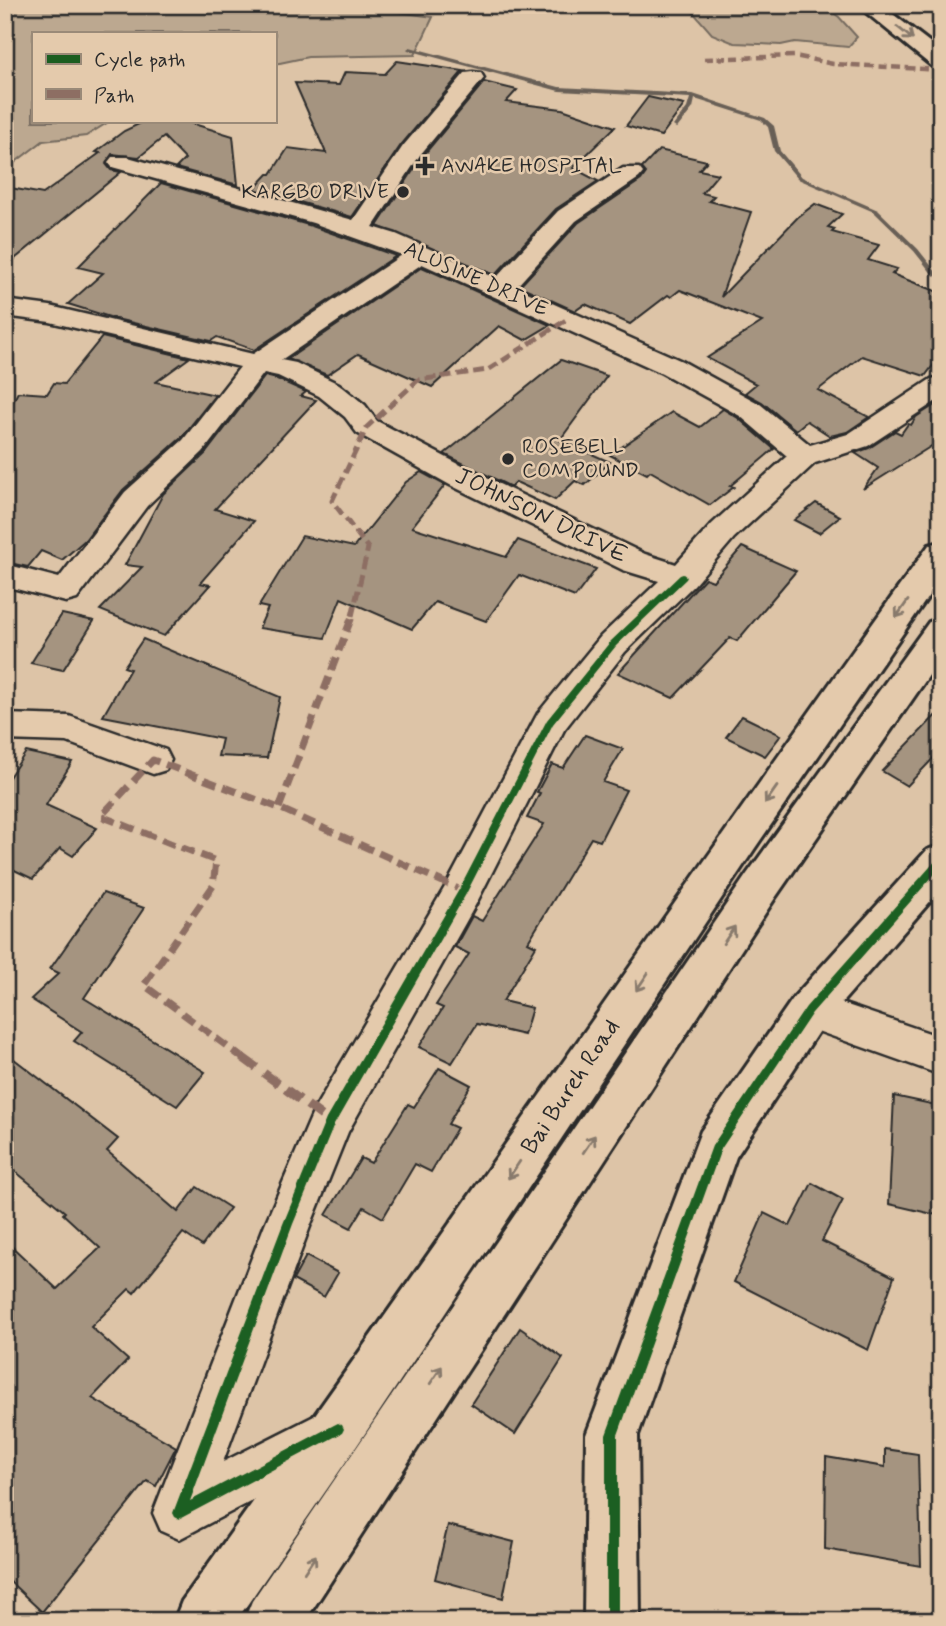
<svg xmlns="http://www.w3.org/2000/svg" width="946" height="1626" viewBox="0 0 946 1626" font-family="Mynerve,sans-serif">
<rect width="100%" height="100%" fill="#ddc4a7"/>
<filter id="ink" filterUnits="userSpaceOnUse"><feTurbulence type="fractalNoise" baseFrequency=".0143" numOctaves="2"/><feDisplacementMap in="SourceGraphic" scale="14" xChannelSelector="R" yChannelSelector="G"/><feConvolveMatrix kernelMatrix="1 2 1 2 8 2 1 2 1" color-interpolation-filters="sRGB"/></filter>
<g filter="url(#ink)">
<g fill="#bca890" stroke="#746a5e" stroke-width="2">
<path d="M5 5H351L433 17 415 55 308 57 275 64V33H33V121H110L86 136 43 141 5 170Z"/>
<path d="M677 5H823L839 17 857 37 848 47 795 42 781 45 734 43 712 34 693 12Z"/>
</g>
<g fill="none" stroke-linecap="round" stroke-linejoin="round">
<path fill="#685f56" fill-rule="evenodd" d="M410 47 559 87 693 94 765 118 774 126 780 151 802 177 878 210 918 249 937 273 941 274V279L933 275 914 251 874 212 798 179 774 151 768 127 761 120 695 99 693 108 678 127 676 128 673 126 687 108 690 98 559 91 408 50 407 49Z"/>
</g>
<g fill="#a59480" stroke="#2b2b2b" stroke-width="2">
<path d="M397 61 463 71 401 145 352 217 254 189 268 174H271L288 148 326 153 295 83 339 85 345 72 385 74Z"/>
<path d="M484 82 517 90 506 102 562 109 615 127 573 168 598 181 556 209 495 275 377 226 422 157Z"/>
<path d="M648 97 684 105 661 136 626 126Z"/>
<path d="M145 121H184L233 136 238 185 176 168 185 159 164 137 139 157 112 154 106 164 111 170 121 172 5 267V187L43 194 100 153 96 152 124 131Z"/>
<path d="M659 150 707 161 699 170 718 174 702 193 714 196 709 201 751 212 721 297 798 217 815 204 842 214 828 227 835 229 832 232 879 245 868 260 897 269 892 274 941 293V355L925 376 862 356 818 390 869 417 847 432 830 436 807 421 796 430 762 402 745 393 756 384 707 358 762 322 680 290 671 297 668 295 630 324 585 304 575 311 520 286 578 223 641 180 646 173 642 168Z"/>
<path d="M161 183 312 226 396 256 254 350 217 337 211 341 116 319 68 304 103 273 78 267Z"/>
<path d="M422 267 550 325 525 340 499 326 432 387 358 354 327 375 288 359Z"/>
<path d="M102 337 189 358 156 382 215 395 181 438 123 490 85 540 62 560 41 551 28 567 5 562V417L18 392 47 394 54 383 64 384Z"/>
<path d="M561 360 607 376 560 440 610 462 585 485 575 481 555 500 516 482 511 487 444 454Z"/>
<path d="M265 376 277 379 306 392 301 396 316 400 215 509 254 521 200 583 210 585 164 636 100 610 142 567 125 565 163 494 205 454Z"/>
<path d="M941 401V440L863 489 878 468 855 453 869 448 895 431 901 434 908 424 911 425 916 417Z"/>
<path d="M723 409 738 418 774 449 730 486 734 487 710 505 650 471 647 474 610 455 672 412 700 427Z"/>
<path d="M421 472 445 485 412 527 506 557 518 540 596 569 575 597 519 575 486 621 435 602 412 629 341 598 325 638 259 628 268 608 259 606 302 536 354 547 406 482Z"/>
<path d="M816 503 840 516 819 533 794 520Z"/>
<path d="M742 547 796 571 737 641 730 638 673 698 618 673 705 578 713 581Z"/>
<path d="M62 614 94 621 63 670 31 663Z"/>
<path d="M143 639 280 697 267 758 218 756 222 739 103 716 130 669 124 667Z"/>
<path d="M941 710V750L907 786 882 771Z"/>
<path d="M742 716 781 735 765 756 726 737Z"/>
<path d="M585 735 623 749 603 782 626 790 600 841 591 838 528 942 536 946 503 1001 532 1008 524 1035 477 1024 452 1063 419 1047 443 1008 436 1005 469 954 455 947 472 916 482 921 544 824 527 818 540 793 537 792 552 764 563 768Z"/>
<path d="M26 752 72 762 46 805 97 828 73 856 60 848 33 879 6 866 5 858V783Z"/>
<path d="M103 893 144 908 84 998 205 1072 177 1106 74 1041 82 1032 31 999 59 973 50 969Z"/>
<path d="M5 1052 118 1139 107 1151 178 1212 197 1187 230 1208 202 1246 183 1233 134 1293 129 1289 91 1327 128 1360 92 1398 176 1447 156 1486 147 1481 42 1612 5 1577V1240L57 1289 100 1248 63 1214 65 1212 5 1163Z"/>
<path d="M439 1068 471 1085 448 1124 457 1128 431 1172 415 1164 383 1218 364 1207 351 1228 326 1215 361 1158 371 1163 408 1104 414 1107Z"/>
<path d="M894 1096 941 1106V1216L889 1204Z"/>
<path d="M812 1183 843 1200 822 1241 894 1277 868 1350 734 1282 764 1213 790 1226Z"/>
<path d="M306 1256 338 1273 324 1297 293 1280Z"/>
<path d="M520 1328 563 1358 515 1434 471 1404Z"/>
<path d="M885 1449 918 1454 921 1566 825 1549 826 1457 885 1467Z"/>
<path d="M448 1525 514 1542 503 1598 435 1579Z"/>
</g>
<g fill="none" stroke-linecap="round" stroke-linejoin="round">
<g stroke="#2b2b2b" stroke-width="5">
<g id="minor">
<path d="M473 72 481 73 484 78 420 155 373 227 396 234 496 278 558 211 623 168H639L643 173 639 178 576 221 516 287 682 361 760 404 810 445 848 434 931 379 941 377V398L868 446 815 463 734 538 694 585 625 652 564 730 477 902 348 1132 311 1224 223 1462 328 1409 346 1416 353 1434 346 1452 179 1539 161 1531 153 1513 265 1224 315 1108 449 880 538 713 601 636 659 581 623 570 450 485 357 433 345 417 319 396 278 376 264 373 203 452 147 506 77 599 66 602 5 586V564L59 578 125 492 183 440 240 367 50 322 5 316V300L50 306 253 354 402 255 313 223 112 167 108 162 112 157H128L353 220 403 146 465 73ZM422 264 662 373 740 416 787 456 712 524 676 564 645 554 472 471 377 421 365 405 339 384 296 363 281 360Z"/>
<path d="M5 714 69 716 166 750 171 760 166 770 153 774 67 742 5 740Z"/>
<path d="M809 992 941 1037V1075L795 1023 789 1010 795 997Z"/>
</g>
</g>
<g stroke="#2b2b2b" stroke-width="6">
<path id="tertiary" d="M941 845V889L824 1023 736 1157 638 1435 640 1621H584L586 1435 701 1131 794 997 927 850Z"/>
</g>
<g stroke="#2b2b2b" stroke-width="6">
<g id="trunk">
<path d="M857 5H881L941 51V69L933 67Z"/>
<path d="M941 542V578L755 848 356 1447 236 1621H174L182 1601C434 1251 677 895 929 545Z"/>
<path d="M941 619V658L775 898 305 1621H244L252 1601 747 874 929 622Z"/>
</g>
</g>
<use href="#minor" fill="#e4caac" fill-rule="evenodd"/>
<use href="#tertiary" fill="#e4caac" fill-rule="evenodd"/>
<use href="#trunk" fill="#e4caac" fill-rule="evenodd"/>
<path stroke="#8d6e63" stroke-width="4.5" stroke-dasharray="9 4.5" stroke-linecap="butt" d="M704 59 795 56 833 64 941 70"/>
<path stroke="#8d6e63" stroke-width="5" stroke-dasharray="11 5" stroke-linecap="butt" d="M352 616 368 548 332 501 367 427 418 380 488 370 566 320"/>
<g stroke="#8d6e63" stroke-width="7" stroke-dasharray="14 7" stroke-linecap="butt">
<path d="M279 808 353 614"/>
<path d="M244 1059 144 985 213 886 216 861 101 816 153 760 279 808 463 891"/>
</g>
<path stroke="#8d6e63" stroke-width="9" stroke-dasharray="18 9" stroke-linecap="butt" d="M242 1057 330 1122"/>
<g stroke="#e4caac" stroke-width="4">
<g id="cycleway">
<path d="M683 574 687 577 686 579 616 646 553 724 466 894 334 1125 293 1224 190 1501 334 1425 338 1423 342 1425 344 1429 342 1433 183 1517 179 1519 175 1517 173 1513 283 1224 326 1119 460 888 547 720 610 642 680 575Z"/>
<path d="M941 857V867L812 1013 721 1149 618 1435V1621H606V1435L712 1146 806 1007 938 858Z"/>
</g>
</g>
<use href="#cycleway" fill="#1b5e20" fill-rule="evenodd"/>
</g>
<defs><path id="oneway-shaft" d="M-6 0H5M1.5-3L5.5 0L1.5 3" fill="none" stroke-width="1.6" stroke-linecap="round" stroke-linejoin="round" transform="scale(1.75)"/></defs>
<g stroke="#887a6c">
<use href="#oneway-shaft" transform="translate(905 33) rotate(39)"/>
<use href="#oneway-shaft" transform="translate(902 609) rotate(125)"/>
<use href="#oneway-shaft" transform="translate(771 795) rotate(125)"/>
<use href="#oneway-shaft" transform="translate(729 935) rotate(-56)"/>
<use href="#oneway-shaft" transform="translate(642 982) rotate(124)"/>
<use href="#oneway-shaft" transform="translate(589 1144) rotate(-56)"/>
<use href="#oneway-shaft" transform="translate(514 1170) rotate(124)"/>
<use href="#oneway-shaft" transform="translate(436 1375) rotate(-56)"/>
<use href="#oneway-shaft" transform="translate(310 1564) rotate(-56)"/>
</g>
</g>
<g fill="#2b2b2b" stroke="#e4caac" stroke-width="2.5">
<path d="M421.5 155.5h7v7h7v7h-7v7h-7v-7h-7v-7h7z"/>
<circle cx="403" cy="192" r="7"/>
<circle cx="508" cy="459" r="7"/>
</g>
<g text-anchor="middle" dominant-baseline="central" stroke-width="5" stroke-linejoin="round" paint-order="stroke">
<g font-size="21" fill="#2b2b2b" stroke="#e4caac" text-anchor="start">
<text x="441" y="166">AWAKE HOSPITAL</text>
<text x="389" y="192" text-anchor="end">KARGBO DRIVE</text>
<text x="522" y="447">ROSEBELL<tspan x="522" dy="24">COMPOUND</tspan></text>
</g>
<g font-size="21" fill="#2b2b2b" stroke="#e4caac">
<text transform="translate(476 279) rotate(24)">ALUSINE DRIVE</text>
</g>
<g font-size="24" fill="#2b2b2b" stroke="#e4caac">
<text transform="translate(541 516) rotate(26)">JOHNSON DRIVE</text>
<text transform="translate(571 1087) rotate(-56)">Bai Bureh Road</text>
</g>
</g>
<rect width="946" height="1626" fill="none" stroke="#e4caac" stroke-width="28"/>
<rect x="14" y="14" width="918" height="1598" fill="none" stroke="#2b2b2b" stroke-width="2.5" filter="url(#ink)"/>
<rect x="32" y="32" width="245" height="91" fill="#e4caac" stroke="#9a8a78" stroke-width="2"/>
<rect x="46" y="54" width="35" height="10" fill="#1b5e20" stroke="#9a8a78" stroke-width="2"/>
<text x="94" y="66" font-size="21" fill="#2b2b2b">Cycle path</text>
<rect x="46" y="89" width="35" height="10" fill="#8d6e63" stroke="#9a8a78" stroke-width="2"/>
<text x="94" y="102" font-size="21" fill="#2b2b2b">Path</text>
</svg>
